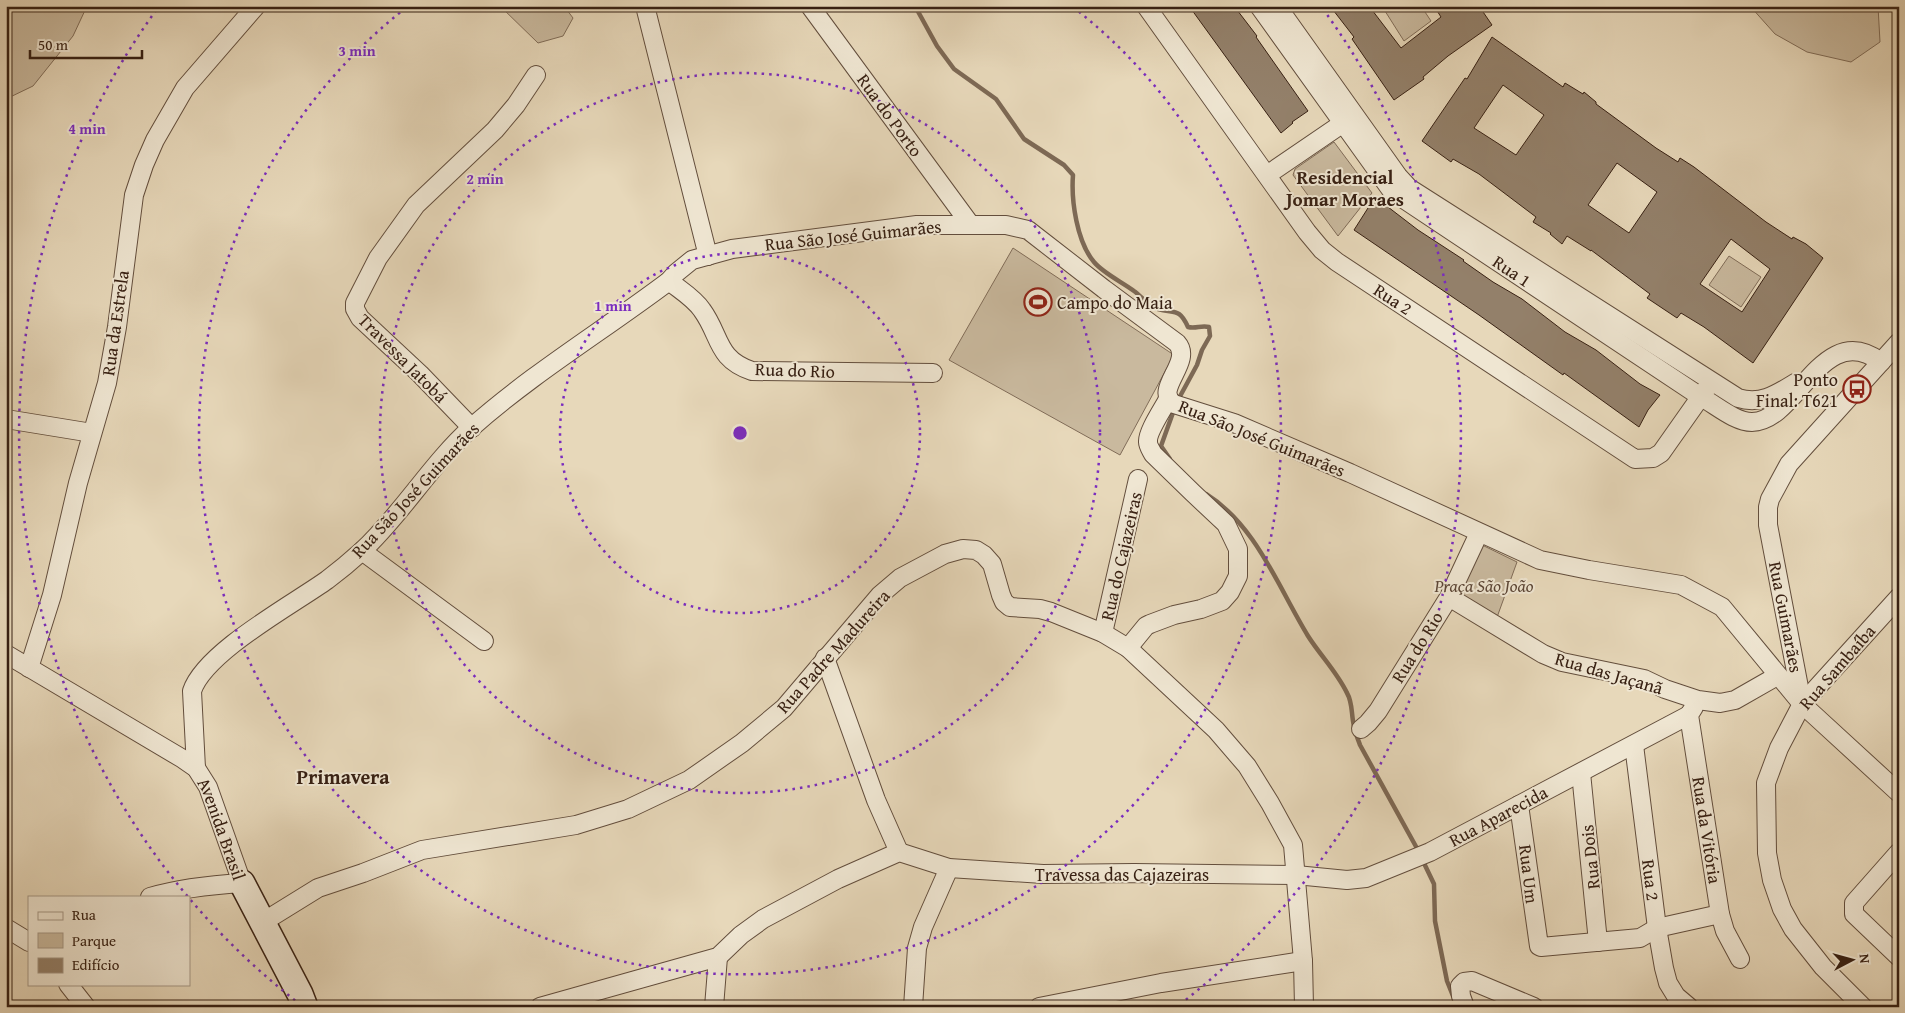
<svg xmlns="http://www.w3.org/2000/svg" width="1905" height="1013" viewBox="0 0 1905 1013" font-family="'Gentium Book Plus',serif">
<rect width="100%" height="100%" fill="#e7d8ba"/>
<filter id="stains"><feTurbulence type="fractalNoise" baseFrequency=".004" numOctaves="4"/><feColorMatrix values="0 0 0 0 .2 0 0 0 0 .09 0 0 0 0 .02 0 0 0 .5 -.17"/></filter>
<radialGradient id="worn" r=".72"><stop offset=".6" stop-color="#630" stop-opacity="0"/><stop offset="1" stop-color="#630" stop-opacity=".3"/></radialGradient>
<g fill="#c9b99e" stroke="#806c58">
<path d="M6 6H87L73 36 33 86 6 99Z"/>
<path d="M500 6H564L573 18 563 36 538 43Z"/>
<path d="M1392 6H1421L1431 21 1404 41 1385 11Z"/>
<path d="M1750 6H1878L1880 42 1851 62 1807 52 1775 34Z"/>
<path d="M1334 142 1372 193 1338 236 1293 175 1295 169Z"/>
<path d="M1013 248 1174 355 1120 455 949 360Z"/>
<path d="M1729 256 1761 277 1741 307 1709 285Z"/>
<path d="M1480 544 1517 562 1496 620 1454 595Z"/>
</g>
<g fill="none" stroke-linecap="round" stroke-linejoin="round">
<g stroke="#7d6955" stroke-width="4.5">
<path d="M915 6 937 46 954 69 996 99 1024 139 1064 165 1073 175C1071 201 1077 242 1094 262 1103 273 1122 282 1134 291 1141 296 1150 307 1158 309 1174 314 1179 307 1188 327 1196 329 1201 325 1209 327L1210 336 1202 350 1197 365 1178 400"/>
<path d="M1170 459 1161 446 1175 407"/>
<path d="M1206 494C1256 525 1278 587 1308 636 1320 655 1337 672 1347 693 1353 703 1351 715 1354 726 1355 733 1358 739 1360 745L1419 852"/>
<path d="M1422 859 1434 884 1435 921 1447 981 1453 996"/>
</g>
</g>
<g fill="#93806a" stroke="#372013" fill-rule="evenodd">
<path d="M1189 6H1234L1257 36 1256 37 1308 111 1292 122 1293 123 1281 133Z"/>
<path d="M1330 6H1369L1401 48 1441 17 1434 6H1479L1492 25 1448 56 1423 77 1424 79 1394 100 1352 39 1354 37Z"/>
<path d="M1492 37 1563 87 1565 83 1583 94 1584 92 1596 102V104L1656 148 1678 162 1680 158 1694 167 1766 222 1792 239 1793 237 1806 244 1823 258 1753 363 1704 327 1681 313 1677 318 1647 298 1650 294 1591 250V251L1567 236 1562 244 1550 234 1551 233 1533 222 1536 217 1479 174 1453 159 1451 162 1422 141 1465 78 1467 79ZM1503 85 1544 115 1516 155 1474 128ZM1617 163 1657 192 1629 233 1588 205ZM1731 239 1770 269 1742 312 1700 284Z"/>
<path d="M1375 197 1418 230 1464 260 1463 261 1493 282 1522 299 1565 332 1596 350 1640 384 1660 395 1648 410 1639 427 1564 373 1563 375 1479 315 1354 230Z"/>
</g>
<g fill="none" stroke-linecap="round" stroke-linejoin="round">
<g stroke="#634e3d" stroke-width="20">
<g id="street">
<path d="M645 6 708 256"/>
<path d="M810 6 970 224"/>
<path d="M1146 6 1307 232 1322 250 1337 262 1635 459 1653 458 1661 453 1711 382"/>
<path d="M1259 6 1391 190 1396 194 1701 397C1716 405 1735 422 1752 422 1798 421 1822 318 1881 362"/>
<path d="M1277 6 1398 176 1409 188 1738 398C1761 405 1777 394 1795 383"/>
<path d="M1267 175 1352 117"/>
<path d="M669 281C680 290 694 298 702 310 721 336 716 359 752 371L933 373"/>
<path d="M6 419 92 433"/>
<path d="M472 428 420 374 360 318 355 309V303L378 258 416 205 495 130 516 105 536 75"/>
<path d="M362 551 484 641"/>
<path d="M1449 597 1543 654 1562 662 1644 679 1665 689 1698 700 1720 703 1735 700 1777 676"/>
<path d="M1103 633 1138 479"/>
<path d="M1128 648 1146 626 1150 624 1174 615 1201 609 1222 601 1230 592 1238 576V549L1226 524 1193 493 1153 454C1151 450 1148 446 1148 442 1147 432 1163 409 1168 399"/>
<path id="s1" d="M6 654 183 759 196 768 208 787 242 883C210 885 181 888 150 897"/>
<path d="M825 658 876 800 899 852"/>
<path d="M29 668 52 595 78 483 107 383 117 327 134 195 144 165 155 140 185 88 256 6"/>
<path d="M1802 703 1768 525V507L1770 499 1789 464 1899 342"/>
<path d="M1694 707 1689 715 1720 914 1725 931 1740 959"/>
<path d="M1361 729 1368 723 1378 711 1449 597 1479 533"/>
<path d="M1634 745 1657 928 1664 968 1668 983 1676 996 1689 1007"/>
<path d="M196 768 192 691C205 652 292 605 327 580 339 571 351 561 362 551 402 514 431 464 472 427 533 373 604 330 669 281L676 273 692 260 732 249 917 225H1006L1028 230 1104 289 1177 343C1194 362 1152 390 1174 404L1234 423 1350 473 1540 560 1589 570 1681 585 1722 607 1802 704 1899 793"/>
<path d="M1581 773 1598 942"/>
<path d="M1519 805 1539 946 1541 947 1640 938 1657 928 1720 914"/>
<path d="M1899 852 1854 903V914L1899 957"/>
<path d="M263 922 318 888 363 873 422 850 576 825 628 809 689 780 742 743 784 708 880 595 900 578 945 554 963 549 976 550 984 555 992 564 1001 595 1004 602 1010 607 1040 609 1051 612 1103 633 1128 648 1216 730 1247 766 1270 803 1293 845 1303 961 1304 1007"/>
<path d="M6 928 29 942"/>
<path d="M68 984 86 1007"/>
<path d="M540 1007 718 957 741 935 763 919 838 879 899 852 949 868 1043 874 1134 873 1296 875 1347 880 1366 878 1430 852 1689 715"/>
<path d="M714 1007 718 957"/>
<path d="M913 1007 917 948 923 927 949 868"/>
<path d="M1039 1007 1161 983 1303 961"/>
<path d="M1465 1007 1461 996 1460 986 1464 982 1472 981 1534 1007"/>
<path d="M1863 1007 1823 967 1793 929 1782 909 1772 880 1767 853 1766 783 1779 748 1802 704 1899 597"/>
</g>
</g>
<g stroke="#372013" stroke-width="28">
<path id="secondary" d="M242 883 300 994 305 1007"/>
</g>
<use href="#street" stroke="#efe6d2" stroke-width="18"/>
<use href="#secondary" stroke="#efe6d2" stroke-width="25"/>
</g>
<g fill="none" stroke="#7b2cbf" stroke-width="2.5" stroke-dasharray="2.5 5">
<circle cx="740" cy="433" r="180"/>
<circle cx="740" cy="433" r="360"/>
<path d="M1073 7A541 541 0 1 1 407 7"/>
<path d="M301 1005A721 721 0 0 1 157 9M1323 9A721 721 0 0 1 1179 1005"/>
</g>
<defs>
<g id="stadium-ring" transform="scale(1.4375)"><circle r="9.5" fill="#efe6d2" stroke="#8f2418" stroke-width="1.5"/><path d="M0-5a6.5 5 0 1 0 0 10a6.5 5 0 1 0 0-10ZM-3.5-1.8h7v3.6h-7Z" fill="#8f2418"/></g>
<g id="bus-ring" transform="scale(1.4375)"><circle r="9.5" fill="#efe6d2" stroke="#8f2418" stroke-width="1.5"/><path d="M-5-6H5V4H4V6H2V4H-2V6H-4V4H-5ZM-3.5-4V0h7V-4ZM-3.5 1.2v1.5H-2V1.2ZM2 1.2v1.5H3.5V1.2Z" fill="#8f2418"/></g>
</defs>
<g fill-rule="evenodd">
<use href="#stadium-ring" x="1038" y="302"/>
<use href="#bus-ring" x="1857" y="389"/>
</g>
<g text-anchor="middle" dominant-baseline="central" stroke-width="4" stroke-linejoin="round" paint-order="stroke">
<g font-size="18" fill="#372013" stroke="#efe6d2">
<text transform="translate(890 115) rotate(54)">Rua do Porto</text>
<text transform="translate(853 235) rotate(-6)">Rua São José Guimarães</text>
<text transform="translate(1512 271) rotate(34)">Rua 1</text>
<text transform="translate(1393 299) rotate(33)">Rua 2</text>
<text transform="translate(115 323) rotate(-82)">Rua da Estrela</text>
<text transform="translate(403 358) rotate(45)">Travessa Jatobá</text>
<text transform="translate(795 370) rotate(2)">Rua do Rio</text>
<text transform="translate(1262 438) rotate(22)">Rua São José Guimarães</text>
<text transform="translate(415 490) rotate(-47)">Rua São José Guimarães</text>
<text transform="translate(1121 556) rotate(-77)">Rua do Cajazeiras</text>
<text transform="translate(1786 617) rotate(79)">Rua Guimarães</text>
<text transform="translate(1417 647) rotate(-58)">Rua do Rio</text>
<text transform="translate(833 651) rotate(-48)">Rua Padre Madureira</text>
<text transform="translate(1837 667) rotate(-49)">Rua Sambaíba</text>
<text transform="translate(1609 673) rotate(16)">Rua das Jaçanã</text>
<text transform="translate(1498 816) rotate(-28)">Rua Aparecida</text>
<text stroke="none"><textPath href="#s1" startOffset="288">Avenida Brasil</textPath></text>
<text transform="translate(1707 830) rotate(81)">Rua da Vitória</text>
<text transform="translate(1590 857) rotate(-96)">Rua Dois</text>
<text x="1122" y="874">Travessa das Cajazeiras</text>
<text transform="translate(1529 874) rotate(83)">Rua Um</text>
<text transform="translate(1651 880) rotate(83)">Rua 2</text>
</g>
<g font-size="18" fill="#372013" stroke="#efe6d2" text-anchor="start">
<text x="1057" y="302">Campo do Maia</text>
<text x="1838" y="379" text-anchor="end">Ponto<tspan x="1838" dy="21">Final: T621</tspan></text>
</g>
<g font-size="18" font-style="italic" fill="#5c4636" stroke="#efe6d2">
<text x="1484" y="585">Praça São João</text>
</g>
<g font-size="19" font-weight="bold" fill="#372013" stroke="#efe6d2">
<text x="1345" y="177">Residencial<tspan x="1345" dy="22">Jomar Moraes</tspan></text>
</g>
<g font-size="20" font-weight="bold" fill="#372013" stroke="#efe6d2">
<text x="343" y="776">Primavera</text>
</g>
</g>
<circle cx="740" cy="433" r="8" fill="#7b2cbf" stroke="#efe6d2" stroke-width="2.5"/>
<g font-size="15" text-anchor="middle" font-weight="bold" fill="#7b2cbf" stroke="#efe6d2" stroke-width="4" stroke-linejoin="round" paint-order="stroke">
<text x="357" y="56">3 min</text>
<text x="87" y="134">4 min</text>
<text x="485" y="184">2 min</text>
<text x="613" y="311">1 min</text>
</g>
<rect width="1905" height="1013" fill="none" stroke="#e7d8ba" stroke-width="25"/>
<rect x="8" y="8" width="1890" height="998" fill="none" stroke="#372013" stroke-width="2.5"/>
<rect x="12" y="12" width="1880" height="988" fill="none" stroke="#372013"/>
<rect x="28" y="896" width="162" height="90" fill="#efe6d2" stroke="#a59786"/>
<rect x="38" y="912" width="25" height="8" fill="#efe6d2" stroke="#a59786"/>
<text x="72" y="920" font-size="15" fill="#372013">Rua</text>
<rect x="38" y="933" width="25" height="15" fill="#c9b99e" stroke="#a59786"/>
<text x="72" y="946" font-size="15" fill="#372013">Parque</text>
<rect x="38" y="958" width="25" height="15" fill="#93806a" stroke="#a59786"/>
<text x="72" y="970" font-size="15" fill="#372013">Edifício</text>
<g transform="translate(1852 960) rotate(84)" stroke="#efe6d2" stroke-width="4" paint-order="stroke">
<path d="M0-4L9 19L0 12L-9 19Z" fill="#372013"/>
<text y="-8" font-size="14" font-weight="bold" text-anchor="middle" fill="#372013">N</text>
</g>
<path d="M30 50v8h112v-8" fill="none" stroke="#372013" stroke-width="2.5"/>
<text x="38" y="50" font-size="15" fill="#372013" stroke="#efe6d2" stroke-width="4" paint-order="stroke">50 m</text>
<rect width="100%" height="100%" filter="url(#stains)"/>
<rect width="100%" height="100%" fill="url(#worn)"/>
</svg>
